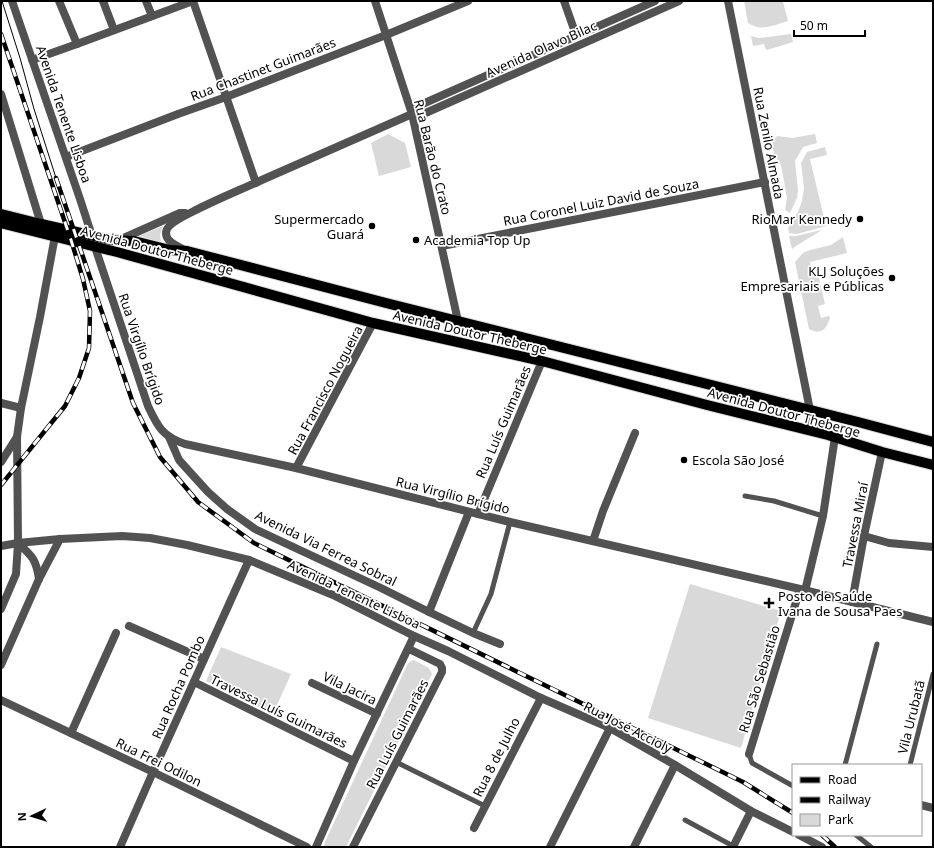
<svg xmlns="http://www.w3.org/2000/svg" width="934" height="848" viewBox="0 0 934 848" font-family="'Noto Sans',sans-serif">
<rect width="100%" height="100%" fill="#fff"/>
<g fill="#d9d9d9">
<path d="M744 1H786L783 2 788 21C774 25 761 32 748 23Z"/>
<path d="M791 34 793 42 767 50 765 48 764 44 753 46 751 36 759 38Z"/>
<path d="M388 134 405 143 411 167 379 176 371 143Z"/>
<path d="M815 134 817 143 803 147 795 161 798 190 797 198 790 213 785 210 787 198 781 165 774 155 772 143 777 136 792 138Z"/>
<path d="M825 147 827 155 810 159 826 226 797 234 789 233 788 228 798 212 802 201 804 188 801 163 807 152Z"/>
<path d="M163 226 160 235 161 242 139 236Z"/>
<path d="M822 230 796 246 792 249 789 236H796Z"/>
<path d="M843 237 847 253 810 262 813 275 818 274 825 304 818 306 821 318 829 316 830 318C826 330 821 335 809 329L795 262 803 253 810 250 831 245Z"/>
<path d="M690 584 781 611 741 748 648 718Z"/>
<path d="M221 647 291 674 273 714 206 681Z"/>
<path d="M414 660 429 668 432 674 346 847H324L325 842 408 663Z"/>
</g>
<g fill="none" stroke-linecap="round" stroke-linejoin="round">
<g stroke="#dbdbdb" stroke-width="12">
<g id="primary">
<path d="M1 214 41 224 112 240 134 241 170 250 187 251 386 303 858 422 933 442"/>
<path d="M1 223 117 252 373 323 542 361 707 405 828 435 882 452 933 465"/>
</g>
</g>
<g stroke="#525252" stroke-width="5">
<path d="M745 496 774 501 823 516"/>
<path d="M473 633 491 594 510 522"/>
<path d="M749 754 752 763 793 786"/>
<path d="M396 762 485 806"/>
<path d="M845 765 877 644"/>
<path d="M910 765 933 674"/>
<path d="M685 820 733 846"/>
<path d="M856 835 871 847"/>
</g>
<g stroke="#525252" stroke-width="8">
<path d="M12 1 80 199 92 236"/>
<path d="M59 1 77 44"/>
<path d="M103 1 114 30"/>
<path d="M146 1 152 16"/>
<path d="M193 1 256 183"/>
<path d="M375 1 412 114 458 321"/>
<path d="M564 1 576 35"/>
<path d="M728 1 810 410 808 430"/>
<path d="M32 60 77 44 193 1"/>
<path d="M1 94 41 224"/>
<path d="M66 157 178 114 226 97 386 35 468 1"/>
<path d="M442 246 765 182"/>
<path d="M95 247 148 406C158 427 162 436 185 444L296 468 510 522 800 589 933 622"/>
<path d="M169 437 179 460 188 470 208 492 227 509 255 529 381 588 427 611 473 633 500 644"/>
<path d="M1 462 17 437"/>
<path d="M296 468 373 323"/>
<path d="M478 514 542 361"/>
<path d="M864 536 889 543 933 547"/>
<path d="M593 541 603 511 635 433"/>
<path d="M1 546 18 543 60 539 122 536 150 538 187 545 249 560 333 595 414 636 448 651 541 698 610 728 675 765 751 811 793 832"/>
<path d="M805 591 823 516 835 437"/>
<path d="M852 602 864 536 882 452"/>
<path d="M429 612 469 512"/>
<path d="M129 626 204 659"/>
<path d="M194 682 354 761"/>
<path d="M312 683 377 714"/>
<path d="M1 700 153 772 307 847"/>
<path d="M71 733 116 633"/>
<path d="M749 754 800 589"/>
<path d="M921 805 933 808"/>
<path d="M474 828 541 698"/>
<path d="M799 835 822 847"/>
<path d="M120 847 153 772 249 560"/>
<path d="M316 847 354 761 414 636"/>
<path d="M353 847 442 672V668L440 664 409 649"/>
<path d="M550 847 610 728"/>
<path d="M634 847 675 765"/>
<path d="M733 847 751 811"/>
</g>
<g stroke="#525252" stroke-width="8">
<path d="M412 114 418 106 655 1"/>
<path d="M119 240 180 213H185"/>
<path d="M186 251C178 246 162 241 167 229 170 223 186 215 192 212 215 200 240 190 264 179 313 157 363 136 412 114L421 115 679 1"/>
<path d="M1 403 21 408"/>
<path d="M18 543C32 556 36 559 39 579"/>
<path d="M1 609 16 574 18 543 17 437 21 408 40 317 55 236"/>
<path d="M1 665 39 579 60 539"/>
</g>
<use href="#primary" stroke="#000" stroke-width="10"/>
<path stroke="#000" stroke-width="1" d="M2 1 20 58 34 109 56 178"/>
<g stroke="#000" stroke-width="4.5">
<g id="rail">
<path d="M1 34 71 240 83 279 90 311 89 348 79 378 65 406 1 485"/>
<path d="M56 178 133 403 160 457 198 502 254 543 743 782 793 813"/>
<path d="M822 835 835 847"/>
</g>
</g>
<use href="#rail" stroke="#fff" stroke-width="3" stroke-dasharray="9" stroke-linecap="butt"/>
</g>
<g fill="#000" stroke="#fff" stroke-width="1.5">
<circle cx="860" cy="219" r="4"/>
<circle cx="372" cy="226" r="4"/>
<circle cx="416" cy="240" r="4"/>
<circle cx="892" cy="278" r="4"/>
<circle cx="684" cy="460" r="4"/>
<path d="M767 597h4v4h4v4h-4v4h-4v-4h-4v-4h4z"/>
</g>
<g text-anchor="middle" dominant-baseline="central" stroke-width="3.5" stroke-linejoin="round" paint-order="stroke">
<g font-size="13" fill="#000" stroke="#fff">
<text transform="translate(541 49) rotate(-24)">Avenida Olavo Bilac</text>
<text transform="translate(263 69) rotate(-21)">Rua Chastinet Guimarães</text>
<text transform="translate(64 114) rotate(71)">Avenida Tenente Lisboa</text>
<text transform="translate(769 143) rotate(79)">Rua Zenilo Almada</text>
<text transform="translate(433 157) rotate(76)">Rua Barão do Crato</text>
<text transform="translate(601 202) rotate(-11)">Rua Coronel Luiz David de Souza</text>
<text transform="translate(157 250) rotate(15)">Avenida Doutor Theberge</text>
<text transform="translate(470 332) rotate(13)">Avenida Doutor Theberge</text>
<text transform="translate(142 349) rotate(71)">Rua Virgílio Brígido</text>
<text transform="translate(325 390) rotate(-62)">Rua Francisco Nogueira</text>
<text transform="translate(784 412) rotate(15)">Avenida Doutor Theberge</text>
<text transform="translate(503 422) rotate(-67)">Rua Luís Guimarães</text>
<text transform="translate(453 495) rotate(14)">Rua Virgílio Brígido</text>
<text transform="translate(855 525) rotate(-79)">Travessa Miraí</text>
<text transform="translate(326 548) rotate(26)">Avenida Via Ferrea Sobral</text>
<text transform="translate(354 594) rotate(25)">Avenida Tenente Lisboa</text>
<text transform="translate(759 679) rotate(-73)">Rua São Sebastião</text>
<text transform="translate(178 687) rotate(-66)">Rua Rocha Pombo</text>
<text transform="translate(350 688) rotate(26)">Vila Jacira</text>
<text transform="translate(279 711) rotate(26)">Travessa Luís Guimarães</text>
<text transform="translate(911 717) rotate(-76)">Vila Urubatã</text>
<text transform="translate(628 727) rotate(27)">Rua José Accioly</text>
<text transform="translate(397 734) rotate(-63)">Rua Luís Guimarães</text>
<text transform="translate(496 757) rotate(-63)">Rua 8 de Julho</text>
<text transform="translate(159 762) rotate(26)">Rua Frei Odilon</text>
</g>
<g font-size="13" fill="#000" stroke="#fff" text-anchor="end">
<text x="364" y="219">Supermercado<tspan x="364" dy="15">Guará</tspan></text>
<text x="852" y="219">RioMar Kennedy</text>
<text x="424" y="240" text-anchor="start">Academia Top Up</text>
<text x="884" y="271">KLJ Soluções<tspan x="884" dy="15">Empresariais e Públicas</tspan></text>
<text x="692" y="460" text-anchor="start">Escola São José</text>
<text x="778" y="596" text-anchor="start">Posto de Saúde<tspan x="778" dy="15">Ivana de Sousa Paes</tspan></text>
</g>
</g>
<rect width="934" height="848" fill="none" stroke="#000000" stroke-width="4"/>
<rect x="792" y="764" width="130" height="72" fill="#ffffff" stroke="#999999"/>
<rect x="800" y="777" width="20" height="6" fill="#000000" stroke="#999999"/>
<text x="828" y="784" font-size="12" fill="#000000">Road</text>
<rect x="800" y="797" width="20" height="6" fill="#000000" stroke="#999999"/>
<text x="828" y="804" font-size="12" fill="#000000">Railway</text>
<rect x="800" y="814" width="20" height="12" fill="#d9d9d9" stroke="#999999"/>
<text x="828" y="824" font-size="12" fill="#000000">Park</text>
<g transform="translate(32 816) rotate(266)" stroke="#ffffff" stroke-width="3" paint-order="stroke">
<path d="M0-3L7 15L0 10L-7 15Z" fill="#000000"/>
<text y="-6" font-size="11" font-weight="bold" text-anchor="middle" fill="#000000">N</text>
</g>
<path d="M794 30v6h71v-6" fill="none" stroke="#000000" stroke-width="2"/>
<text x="800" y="30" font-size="12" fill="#000000" stroke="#ffffff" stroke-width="3" paint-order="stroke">50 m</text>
</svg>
